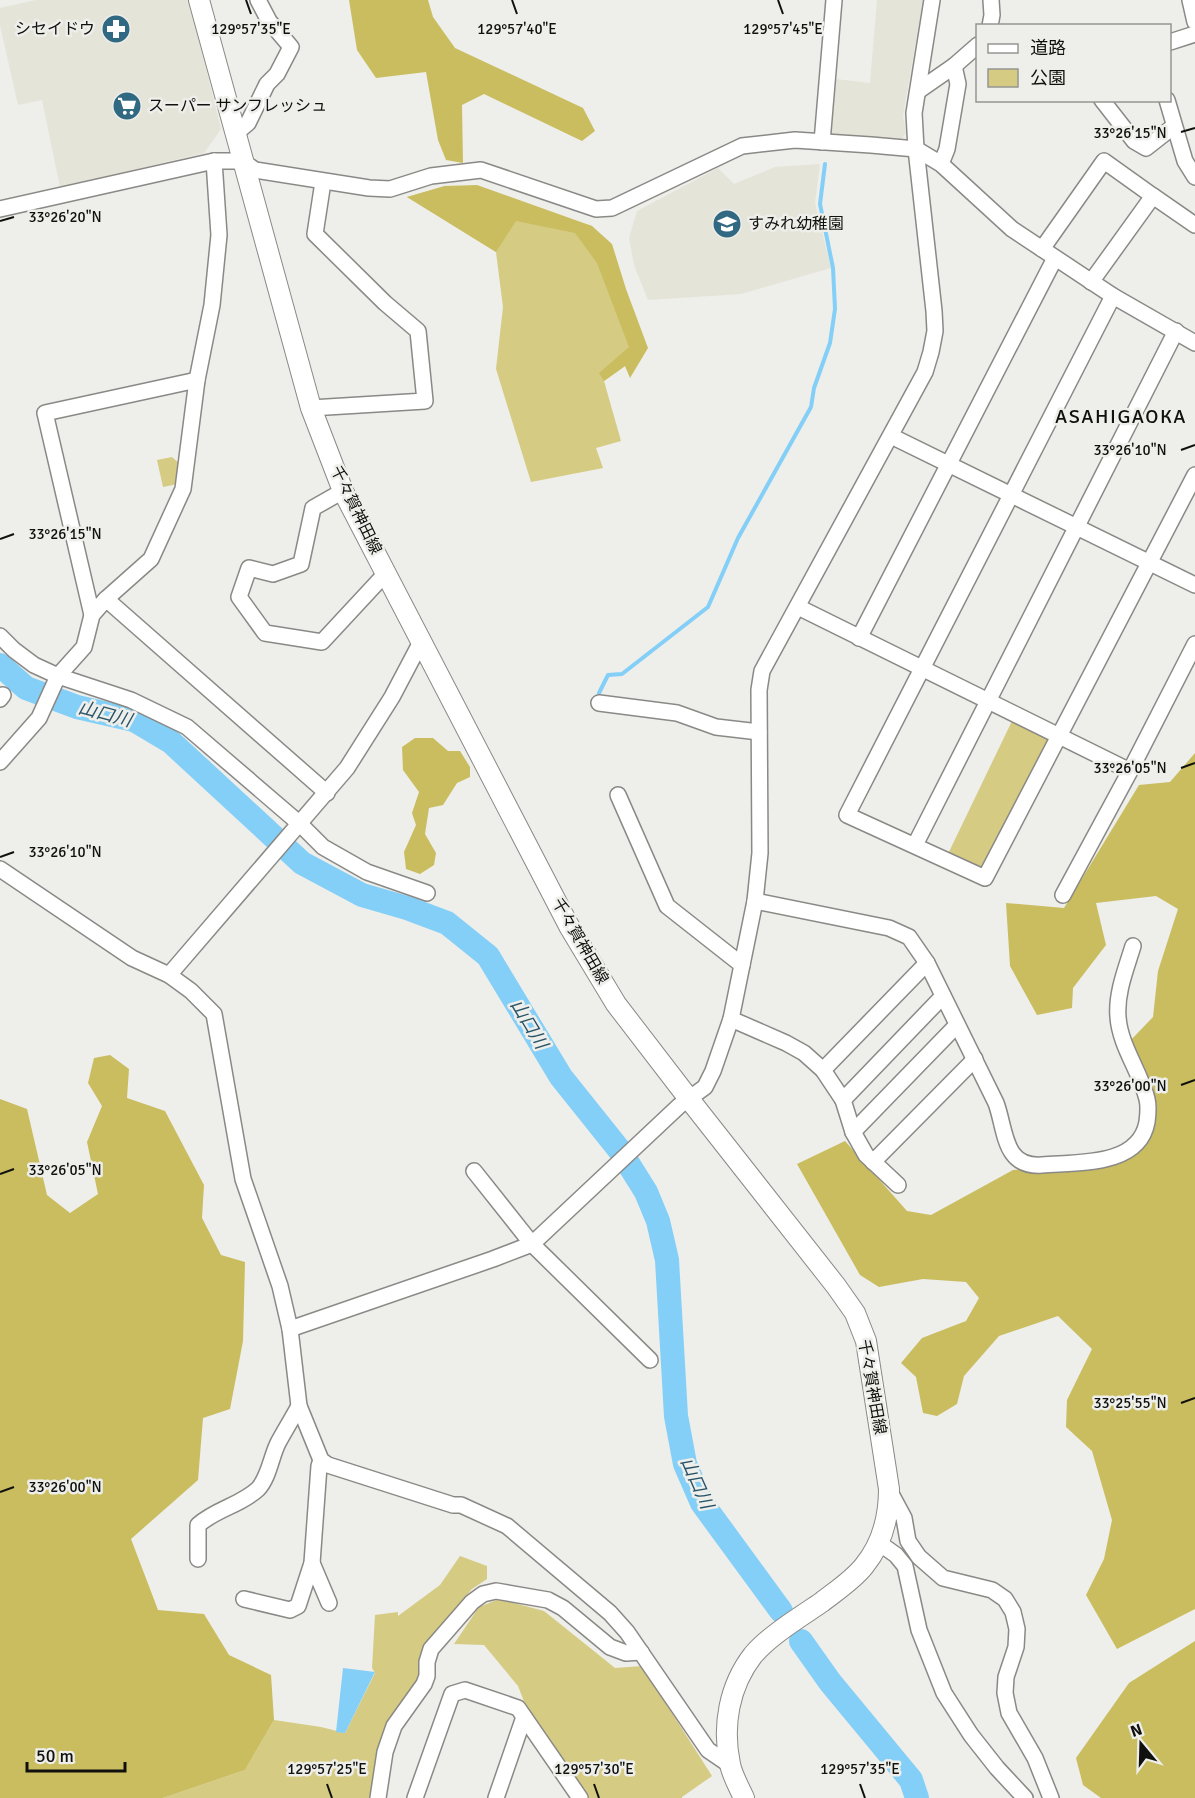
<svg xmlns="http://www.w3.org/2000/svg" width="1195" height="1798" viewBox="0 0 1195 1798" font-family="Signika,'Noto Sans JP',sans-serif">
<rect width="100%" height="100%" fill="#eeeeea"/>
<g fill="#e5e4d9">
<path d="M36 0H189L221 129 204 153 60 187 42 100 18 105 0 25V8Z"/>
<path d="M877 0H923L903 115 906 133 901 140 831 134 835 79 870 83Z"/>
<path d="M820 164 815 203 831 268 741 294 648 300 634 265 629 238 637 211 718 168 734 184 775 167Z"/>
</g>
<g fill="#d5cb82">
<path d="M445 186 592 226 635 346 625 366 604 381 621 441 596 448 603 468 531 482 496 369 503 307 496 252 407 197Z"/>
<path d="M172 457 181 465 177 484 163 487 157 460Z"/>
<path d="M1012 721 1050 738 984 871 947 856Z"/>
<path d="M460 1556 487 1566V1579L472 1589 425 1644 416 1683 371 1798H163L245 1770 274 1720 321 1727 345 1733 375 1673 372 1668 375 1615 398 1612V1616L440 1585Z"/>
<path d="M499 1599 544 1611 615 1668 642 1666 712 1776 682 1797V1798H584L525 1704 518 1686 484 1645 454 1644 479 1607Z"/>
</g>
<g fill="#cabd5f">
<path d="M349 0H428L433 17 455 48 583 108 595 131 582 141 484 94 462 105 463 163 446 160 438 140 426 72 376 78 357 50Z"/>
<path d="M477 185 592 226 612 244 626 289 648 348 630 378 625 366 604 381 599 373 629 347 597 263 575 233 516 221 496 252 407 197 445 186Z"/>
<path d="M415 738H433L448 751H460L470 767V777L457 783 443 805 429 808 425 834 436 853 434 865 420 874 406 869 404 852 416 825 412 813 419 792 403 770 402 747Z"/>
<path d="M1195 753V1609L1117 1649 1086 1595 1104 1559 1112 1520 1092 1451 1066 1427 1067 1400 1092 1349 1058 1316 999 1336 964 1376 957 1404 937 1416 923 1413 916 1377 901 1363 922 1338 966 1321 979 1298 966 1282 923 1279 879 1287 860 1275 797 1164 845 1141 907 1211 931 1215 1013 1170 1113 1163 1139 1151 1153 1133 1128 1043 1153 1017 1158 971 1178 909 1156 896 1096 903 1106 945 1073 988 1072 1008 1037 1015 1010 966 1006 903 1064 908 1139 785 1170 782Z"/>
<path d="M110 1055 129 1069 127 1098 165 1111 204 1185 202 1218 221 1255 245 1262 243 1341 230 1409 203 1418 198 1480 131 1539 158 1610 204 1614 229 1655 271 1675 274 1720 245 1770 163 1798H0V1099L27 1109 47 1195 70 1213 98 1194 87 1142 102 1106 88 1083 94 1058Z"/>
<path d="M1195 1641V1798H1101L1083 1785 1076 1758 1129 1683Z"/>
</g>
<path fill="#83cff7" d="M343 1668 375 1672 345 1733 336 1732Z"/>
<g fill="none" stroke-linecap="round" stroke-linejoin="round">
<path stroke="#83cff7" stroke-width="4" d="M599 693 608 675 622 674 708 607 738 538 811 407 814 388 830 343 835 309 833 268 820 204 825 164"/>
<g stroke="#83cff7" stroke-width="24">
<path d="M0 665 26 688 77 707 134 720 171 742 302 863 362 895 407 908 447 923 488 956 561 1077 621 1152 646 1192 658 1221 667 1260 676 1416 685 1464 702 1503 781 1611"/>
<path d="M801 1641 830 1682 911 1780 917 1798"/>
</g>
<g stroke="#8a8986" stroke-width="18">
<g id="minor">
<path d="M1190 0 1195 22"/>
<path d="M990 26 992 15 991 0"/>
<path d="M1170 42 1195 34"/>
<path d="M918 91 954 66 978 45"/>
<path d="M1102 100 1134 141 1146 148 1174 126"/>
<path d="M1167 100 1185 161 1195 177"/>
<path d="M235 134 248 123 267 84 277 74 291 47 269 21 258 0"/>
<path d="M822 142 834 0"/>
<path d="M941 164 947 149 958 84 954 66"/>
<path d="M0 209 214 161H242L255 170 369 188 390 189 431 176 481 170 596 209 612 208 742 146 795 140 871 145 916 149 941 164 1012 229 1113 296 1195 343"/>
<path d="M1042 249 1104 161 1153 196"/>
<path d="M1091 282 1153 196 1195 225"/>
<path d="M1113 296 847 815 985 878 1195 475"/>
<path d="M311 408 425 401 418 331 385 303 315 234 323 182"/>
<path d="M891 436 1195 585"/>
<path d="M343 491 313 508 301 564 273 574 249 568 239 597 265 633 322 642 387 572"/>
<path d="M106 599 327 793"/>
<path d="M798 607 1130 771"/>
<path d="M92 615 45 413 197 380"/>
<path d="M0 636 14 650 34 665 58 676 131 700 187 727 300 824 323 847 367 872 427 893"/>
<path d="M859 638 1055 258"/>
<path d="M0 699 3 695"/>
<path d="M599 703 677 713 716 727 759 732"/>
<path d="M0 762 39 718 58 676 84 647 92 615 106 599 151 559 183 489 197 380 212 305 219 235 214 161"/>
<path d="M618 795 667 906 742 965"/>
<path d="M915 845 1176 331"/>
<path d="M0 869 132 958 169 975 191 991 214 1014 243 1179 280 1286 290 1329 299 1406 321 1460 328 1465 453 1505H461L507 1526 610 1613 627 1632 708 1750 730 1765"/>
<path d="M1063 895 1130 771 1195 644"/>
<path d="M755 901 889 928 909 937 927 963 996 1103C1006 1130 1003 1168 1042 1165 1077 1162 1139 1167 1147 1122 1148 1114 1149 1107 1147 1099 1140 1071 1120 1046 1118 1017 1116 993 1126 969 1133 946"/>
<path d="M169 975 347 768 392 697 422 640"/>
<path d="M731 1019 786 1043 804 1053 823 1070 843 1100 853 1132 866 1155 898 1185"/>
<path d="M823 1070 927 963"/>
<path d="M843 1100 943 996"/>
<path d="M853 1132 957 1025"/>
<path d="M873 1162 975 1059"/>
<path d="M474 1171 532 1244 650 1360"/>
<path d="M290 1329 493 1259 532 1244 679 1106 705 1087 713 1071 731 1019 755 901 760 853 759 690 762 671 925 372 931 352 935 331 934 311 916 149 914 113 932 0"/>
<path d="M889 1490 904 1518 908 1541 919 1557 943 1578 992 1590 1005 1599 1013 1612 1017 1629 1016 1647 1006 1677 1005 1693 1009 1713 1035 1758 1051 1798"/>
<path d="M879 1543 896 1555 905 1566 919 1630 944 1693 971 1735 997 1768 1025 1798"/>
<path d="M198 1559V1525C216 1509 241 1505 258 1489 269 1477 271 1457 278 1443 285 1430 292 1419 299 1406"/>
<path d="M312 1563 329 1603"/>
<path d="M244 1599 290 1610 298 1606 312 1563 319 1466 321 1460"/>
<path d="M378 1798 385 1752 394 1726 424 1684 427 1676V1662L431 1649 472 1602 483 1594 496 1591 548 1600 563 1608 610 1647 626 1653 641 1652"/>
<path d="M415 1798 452 1694 465 1690 518 1708 580 1798"/>
<path d="M496 1798 524 1717"/>
</g>
</g>
<g stroke="#8a8986" stroke-width="22">
<path id="major" d="M199 0 311 408 343 491 569 926 616 1004 689 1099 836 1286 855 1313 866 1341 889 1489C889 1517 882 1544 864 1566 853 1580 836 1591 822 1602 800 1617 770 1635 753 1655 729 1686 722 1726 730 1764 732 1775 739 1787 744 1798"/>
</g>
<use href="#minor" stroke="#fff" stroke-width="15"/>
<use href="#major" stroke="#fff" stroke-width="20"/>
</g>
<path fill="none" stroke="#10100f" stroke-width="2" d="M246 0 251 14M512 0 517 14M778 0 783 14M1181 132 1195 128M0 221 14 217M1181 450 1195 445M0 539 14 534M1181 768 1195 763M0 857 14 852M1181 1085 1195 1080M0 1174 14 1169M1181 1403 1195 1398M0 1492 14 1487M327 1784 332 1798M594 1784 599 1798M860 1784 865 1798"/>
<defs>
<g id="pharmacy-disc" transform="scale(1.5)"><circle r="9.5" fill="#316882" stroke="#eeeeea"/><path d="M-2-6h4v4h4v4h-4v4h-4v-4h-4v-4h4Z" fill="#fff"/></g>
<g id="supermarket-disc" transform="scale(1.5)"><circle r="9.5" fill="#316882" stroke="#eeeeea"/><path d="M-6-5.5h2.5l.6 2H6L4.5 2H-2.5L-4.4-4H-6ZM-1.5 3.2a1.3 1.3 0 1 0 .1 0ZM3 3.2a1.3 1.3 0 1 0 .1 0Z" fill="#fff"/></g>
<g id="school-disc" transform="scale(1.5)"><circle r="9.5" fill="#316882" stroke="#eeeeea"/><path d="M0-5L7-2L0 1L-7-2ZM-4 1L0 2.5L4 1V4Q0 6-4 4Z" fill="#fff"/></g>
</defs>
<g fill-rule="evenodd">
<use href="#pharmacy-disc" x="116" y="29"/>
<use href="#supermarket-disc" x="127" y="106"/>
<use href="#school-disc" x="727" y="224"/>
</g>
<g text-anchor="middle" dominant-baseline="central" stroke-width="5" stroke-linejoin="round" paint-order="stroke">
<g font-size="16" fill="#10100f" stroke="#eeeeea" text-anchor="start">
<text x="95" y="29" text-anchor="end">シセイドウ</text>
<text x="148" y="106">スーパー サンフレッシュ</text>
<text x="748" y="224">すみれ幼稚園</text>
</g>
<g font-size="16" fill="#10100f" stroke="#eeeeea">
<text transform="translate(356 510) rotate(64)">千々賀神田線</text>
<text transform="translate(580 941) rotate(60)">千々賀神田線</text>
<text transform="translate(872 1387) rotate(80)">千々賀神田線</text>
</g>
<g font-size="18" font-style="italic" fill="#295368" stroke="#eeeeea">
<text transform="translate(105 714) rotate(15)">山口川</text>
<text transform="translate(529 1024) rotate(59)">山口川</text>
<text transform="translate(697 1483) rotate(66)">山口川</text>
</g>
<g font-size="20" letter-spacing="1.5" fill="#10100f" stroke="#eeeeea">
<text x="1121" y="416">ASAHIGAOKA</text>
</g>
</g>
<g font-size="15" text-anchor="middle" fill="#10100f" stroke="#eeeeea" stroke-width="5" stroke-linejoin="round" paint-order="stroke">
<text x="251" y="34">129°57'35"E</text>
<text x="517" y="34">129°57'40"E</text>
<text x="783" y="34">129°57'45"E</text>
<text x="1130" y="138">33°26'15"N</text>
<text x="65" y="222">33°26'20"N</text>
<text x="1130" y="455">33°26'10"N</text>
<text x="65" y="539">33°26'15"N</text>
<text x="1130" y="773">33°26'05"N</text>
<text x="65" y="857">33°26'10"N</text>
<text x="1130" y="1091">33°26'00"N</text>
<text x="65" y="1175">33°26'05"N</text>
<text x="1130" y="1408">33°25'55"N</text>
<text x="65" y="1492">33°26'00"N</text>
<text x="327" y="1774">129°57'25"E</text>
<text x="594" y="1774">129°57'30"E</text>
<text x="860" y="1774">129°57'35"E</text>
</g>
<rect x="976" y="24" width="195" height="78" fill="#eeeeea" stroke="#959592" stroke-width="1.5"/>
<rect x="988" y="44" width="30" height="9" fill="#ffffff" stroke="#959592" stroke-width="1.5"/>
<text x="1030" y="54" font-size="18" fill="#10100f">道路</text>
<rect x="988" y="69" width="30" height="18" fill="#d5cb82" stroke="#959592" stroke-width="1.5"/>
<text x="1030" y="84" font-size="18" fill="#10100f">公園</text>
<g transform="translate(1141 1744) rotate(341)" stroke="#eeeeea" stroke-width="4.5" paint-order="stroke">
<path d="M0-4.5L10 22L0 15L-10 22Z" fill="#10100f"/>
<text y="-9" font-size="16" font-weight="bold" text-anchor="middle" fill="#10100f">N</text>
</g>
<path d="M27 1762v9h98v-9" fill="none" stroke="#10100f" stroke-width="3"/>
<text x="36" y="1762" font-size="18" fill="#10100f" stroke="#eeeeea" stroke-width="4.5" paint-order="stroke">50 m</text>
</svg>
